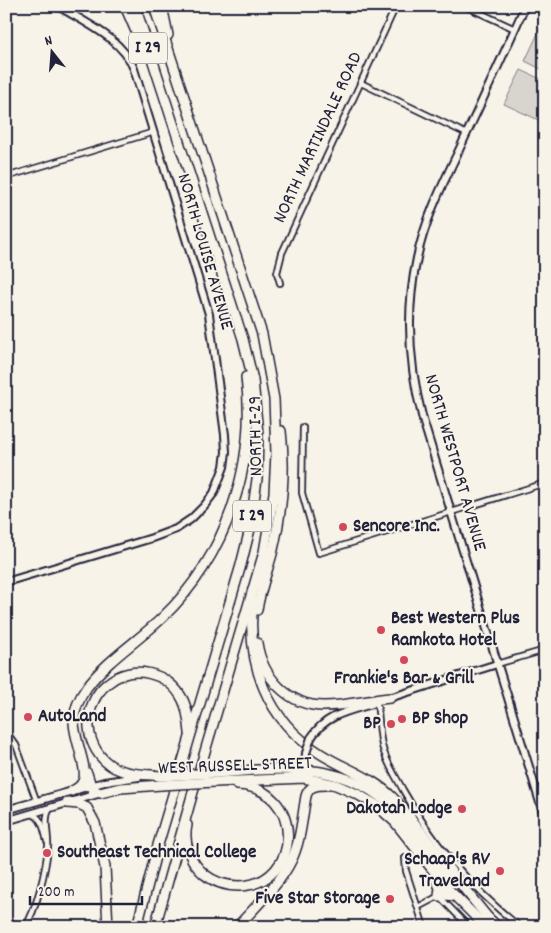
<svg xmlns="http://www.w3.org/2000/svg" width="551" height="933" viewBox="0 0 551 933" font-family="Dekko,sans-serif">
<rect width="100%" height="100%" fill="#f7f3e8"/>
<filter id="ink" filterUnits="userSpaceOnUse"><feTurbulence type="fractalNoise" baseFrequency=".02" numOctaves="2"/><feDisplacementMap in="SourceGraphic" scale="10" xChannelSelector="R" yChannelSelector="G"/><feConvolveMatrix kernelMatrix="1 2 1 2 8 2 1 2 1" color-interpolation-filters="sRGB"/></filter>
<g filter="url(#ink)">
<g fill="#d8d5cf" stroke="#7d7c85">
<path d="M541 27 545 28V71L525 61Z"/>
<path d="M521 70 545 81V123L504 104Z"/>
</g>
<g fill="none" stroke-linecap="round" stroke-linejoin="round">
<g stroke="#22223b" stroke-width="8">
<g id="street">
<path d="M465 6 515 29"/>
<path d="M361 83 467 134"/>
<path d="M6 177 154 132"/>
<path d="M280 283 277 273 282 253 396 6"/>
<path d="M303 427 302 493 319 553 545 483"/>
<path d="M497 664 545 650"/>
<path d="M376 699C380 715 378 733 383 749 387 763 396 777 403 790 433 844 472 889 520 927"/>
<path d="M6 732 16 745 37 802"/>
<path d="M32 814C43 818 44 831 47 841"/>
<path d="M405 858 406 871 424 927"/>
<path d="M418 907 439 896 469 927"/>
<path d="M25 927C37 909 46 869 48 847 49 835 43 818 50 809"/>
</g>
</g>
<g stroke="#22223b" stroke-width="10">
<g id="secondary">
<path d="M525 6C504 54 482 101 460 148 443 184 425 219 417 258 405 313 409 367 423 420L545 819"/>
<path d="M6 582 152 538 176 529 191 519 204 506 214 493 224 467 226 452 225 435 209 314 134 69C123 39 84 22 58 6"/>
<path d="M386 699 497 664"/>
<path d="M311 738C325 715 348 711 372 704"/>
<path d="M304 774 306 753"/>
<path d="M6 810 104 782 139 777"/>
<path d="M6 821 101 793"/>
</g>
</g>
<g stroke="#22223b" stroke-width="12">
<g id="highway">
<path d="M125 6 141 43"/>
<path d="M135 6 243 339 253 380 258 434 257 479 250 529 241 565 158 845 137 927"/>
<path d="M154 6 262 334 274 399 276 453 274 493 264 552 193 792 155 927"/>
<path d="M162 6 168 35"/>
<path d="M253 601C246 663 266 720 321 754 345 769 372 777 392 797 408 813 421 832 435 850 452 874 470 896 489 919"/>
<path d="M257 610C260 591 267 572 272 554 282 513 286 472 281 431"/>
<path d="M257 643C262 677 289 706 324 706 346 706 368 700 390 698"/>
<path d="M87 773 92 789 100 793 121 788 161 785"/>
<path d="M214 773C279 769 345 758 395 810 413 830 427 853 445 873"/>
<path d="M160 776C145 774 129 775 115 768 83 751 80 705 108 683 132 663 169 672 183 700 188 710 189 722 190 733"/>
<path d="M215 782 304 778 336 785 357 794 376 805 395 822 448 889 486 927"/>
<path d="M72 791C78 788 83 785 84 778 87 766 74 738 74 722 74 709 79 698 87 687 106 661 138 641 162 618 226 557 257 465 246 377"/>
<path d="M67 803 79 804 87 808 95 823 105 867 108 927"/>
<path d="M187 825C183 843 190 862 204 874 214 882 226 886 239 886 304 884 304 787 237 785"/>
<path d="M436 879 440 888 439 896 445 895 455 896"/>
<path d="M485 915 498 927"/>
<path d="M237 927C255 907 280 884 291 861 301 841 302 818 306 796 309 786 316 785 326 785"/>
</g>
</g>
<use href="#street" stroke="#f7f3e8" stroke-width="4.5"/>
<use href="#secondary" stroke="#f7f3e8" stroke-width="6"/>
<use href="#highway" stroke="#f7f3e8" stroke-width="9"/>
<g stroke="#22223b" stroke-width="10" stroke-linecap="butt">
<path id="secondary-bridge" d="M306 753 311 738"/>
</g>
<g stroke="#22223b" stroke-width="12" stroke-linecap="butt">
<g id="highway-bridge">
<path d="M160 776 214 773"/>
<path d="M161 785 215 782"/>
</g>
</g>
<use href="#secondary-bridge" stroke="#f7f3e8" stroke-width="6"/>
<use href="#highway-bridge" stroke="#f7f3e8" stroke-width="9"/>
</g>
</g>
<g fill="#d1495b" stroke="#f7f3e8" stroke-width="2">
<circle cx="343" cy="527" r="5"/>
<circle cx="381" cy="630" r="5"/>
<circle cx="404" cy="660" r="5"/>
<circle cx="28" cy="717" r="5"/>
<circle cx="402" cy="719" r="5"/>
<circle cx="391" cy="724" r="5"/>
<circle cx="462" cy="809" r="5"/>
<circle cx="47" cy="853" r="5"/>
<circle cx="500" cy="871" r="5"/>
<circle cx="390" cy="899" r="5"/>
</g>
<g text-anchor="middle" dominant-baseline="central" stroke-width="4" stroke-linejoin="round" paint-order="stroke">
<g fill="#f7f3e8" stroke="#62616f" stroke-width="1">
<rect x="129" y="32.5" width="38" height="31" rx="4"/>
<rect x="233" y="500.5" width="38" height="31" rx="4"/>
</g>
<g font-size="18" font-weight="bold" fill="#22223b">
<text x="148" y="48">I 29</text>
<text x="252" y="516">I 29</text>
</g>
<g font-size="19" fill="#22223b" stroke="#f7f3e8">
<text transform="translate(319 138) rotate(-65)">NORTH MARTINDALE ROAD</text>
<text transform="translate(204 252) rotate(74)">NORTH LOUISE AVENUE</text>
<text transform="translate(257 436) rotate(-91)">NORTH I-29</text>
<text transform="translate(454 463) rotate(74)">NORTH WESTPORT AVENUE</text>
<text transform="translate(235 767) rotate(-2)">WEST RUSSELL STREET</text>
</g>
<g font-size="19" font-weight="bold" fill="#22223b" stroke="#f7f3e8" text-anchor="start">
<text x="353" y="527">Sencore Inc.</text>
<text x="391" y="619">Best Western Plus<tspan x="391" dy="22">Ramkota Hotel</tspan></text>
<text x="404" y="679" text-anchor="middle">Frankie's Bar &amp; Grill</text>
<text x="38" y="717">AutoLand</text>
<text x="412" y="719">BP Shop</text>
<text x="381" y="724" text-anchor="end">BP</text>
<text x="452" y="809" text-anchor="end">Dakotah Lodge</text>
<text x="57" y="853">Southeast Technical College</text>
<text x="490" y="860" text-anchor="end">Schaap's RV<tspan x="490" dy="22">Traveland</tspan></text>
<text x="380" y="899" text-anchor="end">Five Star Storage</text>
</g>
</g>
<rect width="551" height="933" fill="none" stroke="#f7f3e8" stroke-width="25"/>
<rect x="12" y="12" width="526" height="908" fill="none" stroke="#22223b" stroke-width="2" filter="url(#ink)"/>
<g transform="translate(52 52) rotate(343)" stroke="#f7f3e8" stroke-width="4" paint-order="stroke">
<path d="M0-4L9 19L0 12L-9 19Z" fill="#22223b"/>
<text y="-8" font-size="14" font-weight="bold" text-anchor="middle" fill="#22223b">N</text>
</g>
<path d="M30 896v8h112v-8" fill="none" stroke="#22223b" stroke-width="2.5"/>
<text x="38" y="896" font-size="15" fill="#22223b" stroke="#f7f3e8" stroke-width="4" paint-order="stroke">200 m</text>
</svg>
